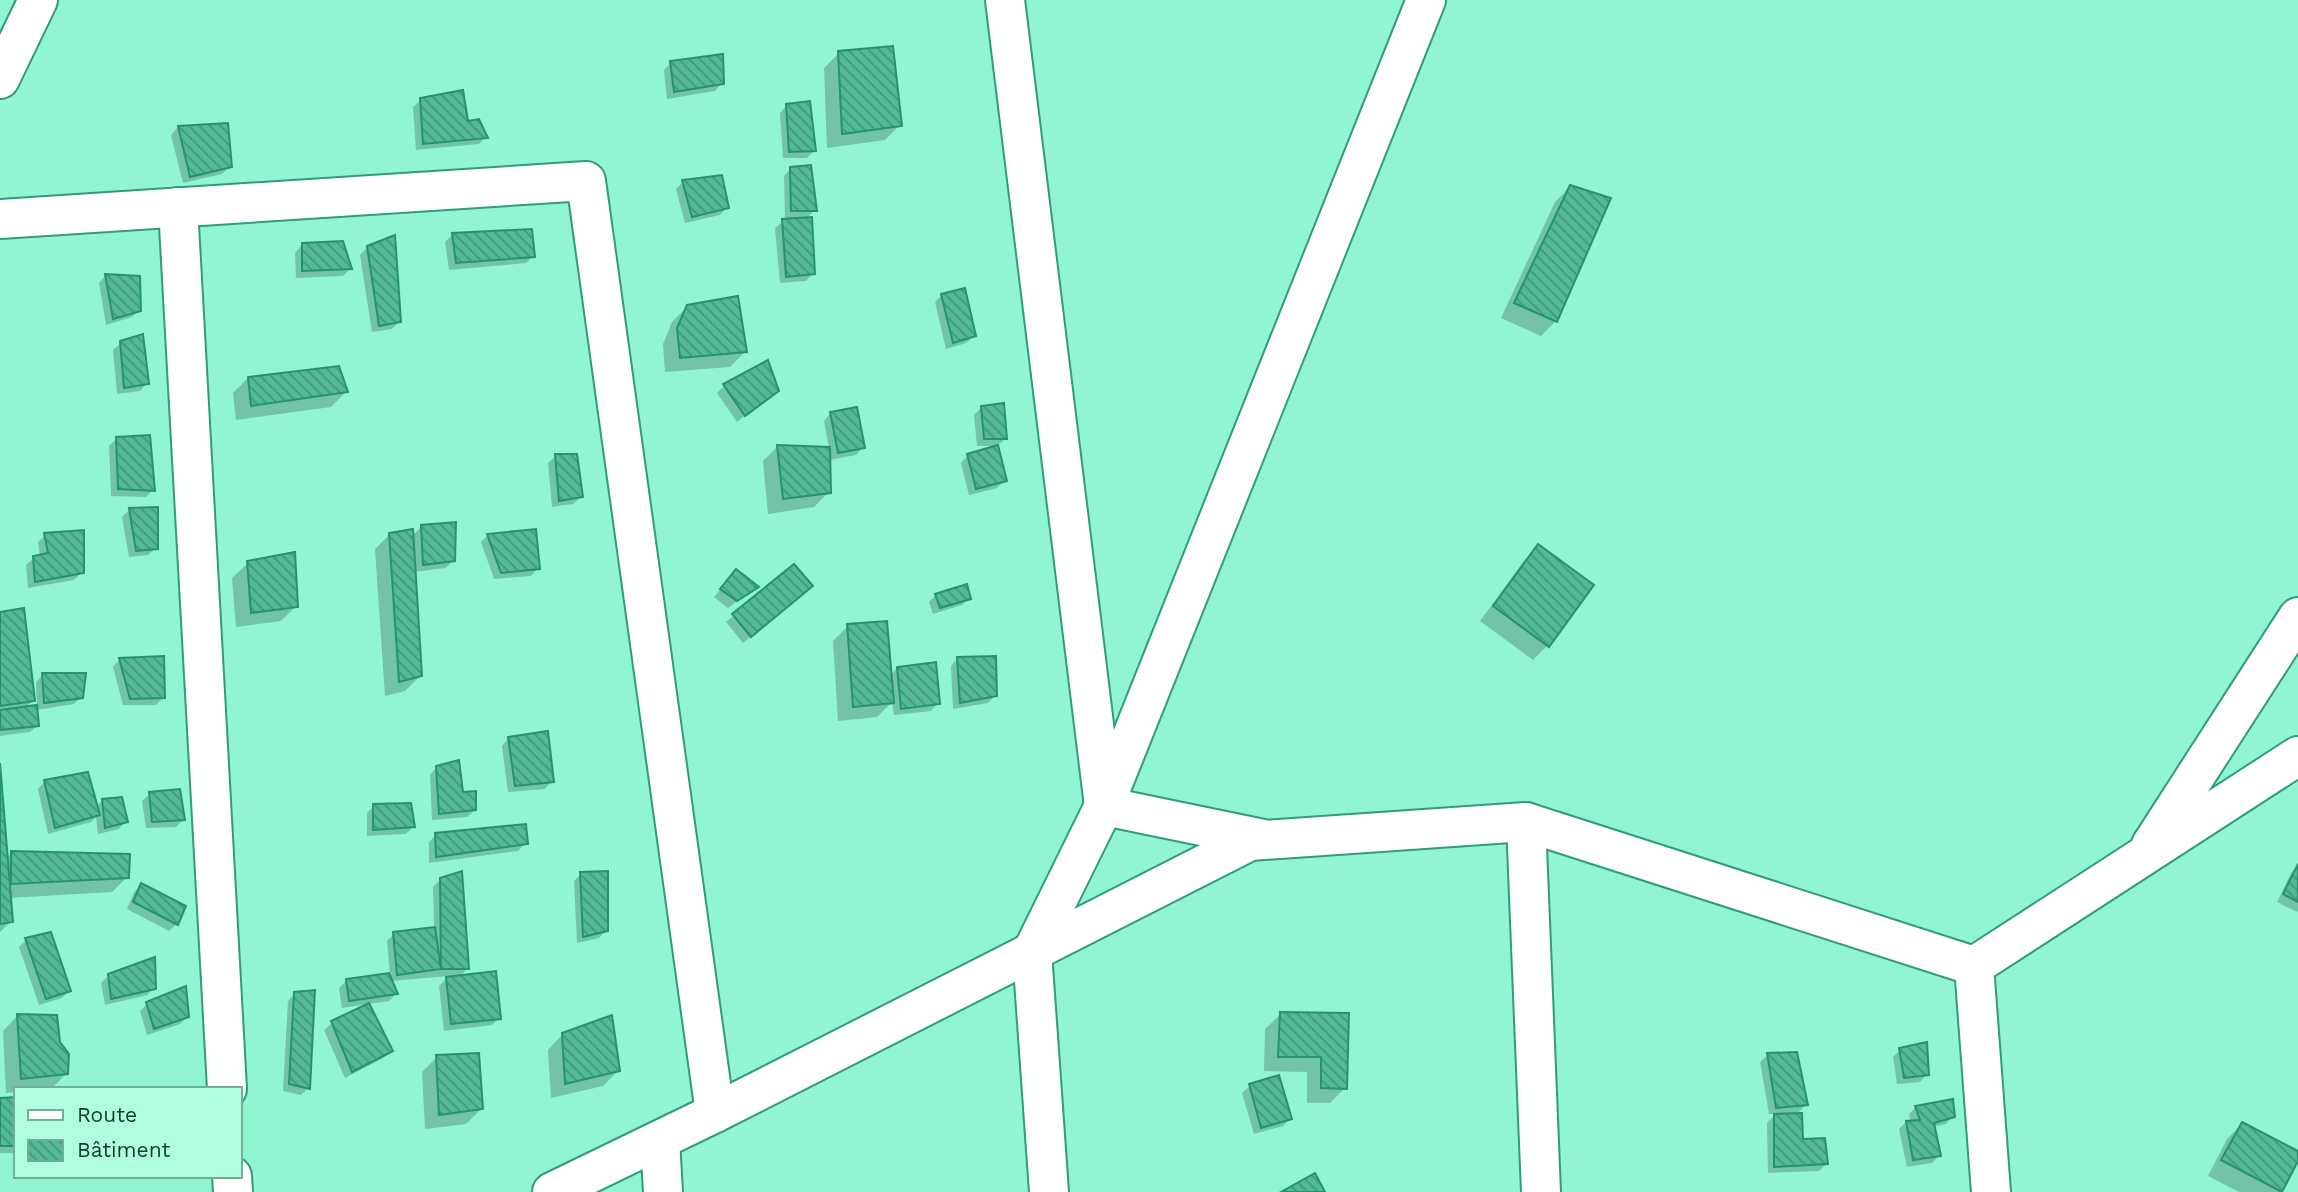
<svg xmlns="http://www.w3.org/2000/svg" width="2298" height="1192" viewBox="0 0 2298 1192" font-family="'Work Sans',sans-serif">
<defs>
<pattern id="building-back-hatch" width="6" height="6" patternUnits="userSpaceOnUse" patternTransform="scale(1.75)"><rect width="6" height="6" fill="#53b997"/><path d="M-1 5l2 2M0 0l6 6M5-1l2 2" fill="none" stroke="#43987c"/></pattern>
</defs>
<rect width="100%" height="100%" fill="#90f5d0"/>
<g fill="#0003">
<path d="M839 53 900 125 885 140 827 148 824 68Z"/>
<path d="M671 63 722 83 715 91 667 99 664 70Z"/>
<path d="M421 100 466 123 486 137 479 144 416 150 413 107Z"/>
<path d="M787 105 814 151 807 158H783L780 113Z"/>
<path d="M178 127 230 166 222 174 183 183 171 135Z"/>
<path d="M791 168 815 210 806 219 813 273 806 281 780 283 775 228 785 220 784 176Z"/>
<path d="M683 182 727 207 720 215 685 223 676 189Z"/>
<path d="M1570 187 1556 321 1541 336 1501 318 1555 202Z"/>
<path d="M452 235 533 256 526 263 449 270 445 242Z"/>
<path d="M302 245 350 269 343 276 296 278 295 253Z"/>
<path d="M368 247 399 322 392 329 372 332 360 255Z"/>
<path d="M106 275 140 310 132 317 106 325 99 283Z"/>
<path d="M942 295 974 336 966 343 946 349 935 302Z"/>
<path d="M688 306 745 352 730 367 665 372 663 344 672 322Z"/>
<path d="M121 343 147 383 140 391 117 394 113 350Z"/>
<path d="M248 378 346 392 331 407 236 420 233 393Z"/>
<path d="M724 386 777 390 737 422 717 393Z"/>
<path d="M982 407 1005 439 997 446H977L974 415Z"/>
<path d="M831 413 863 447 856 455 829 460V492L814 507 768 514 763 461 778 446 829 448 824 421Z"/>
<path d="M117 438 153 490 146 497 111 496 109 446Z"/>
<path d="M968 455 1005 480 997 488 969 495 961 463Z"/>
<path d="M556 456 581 497 573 504 552 507 548 463Z"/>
<path d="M129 510 156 548 148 555 129 557 122 517Z"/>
<path d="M422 526 453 560 446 568 414 572 420 676 405 691 385 696 375 549 390 534 412 536Z"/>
<path d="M45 535 82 572 74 580 28 588 26 565 34 558 40 557 38 542Z"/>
<path d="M488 535 538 568 531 576 494 579 481 542Z"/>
<path d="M1538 547 1548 645 1533 660 1480 621 1523 562Z"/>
<path d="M248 563 296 606 281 621 236 627 232 578Z"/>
<path d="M793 566 803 594 743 643 726 622Z"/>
<path d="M729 579 756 587 728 608 714 597Z"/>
<path d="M936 595 969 598 962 605 933 614 929 602Z"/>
<path d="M0 614 33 700 25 708 37 707 36 682 43 675 81 697 74 704 36 710 38 725 30 732 0 736Z"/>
<path d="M848 626 890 676 897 668 938 703 931 711 894 715 892 702 877 717 838 721 833 641Z"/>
<path d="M958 658 995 696 988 703 953 709 951 666Z"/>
<path d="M120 659 163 698 156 705H123L113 667Z"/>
<path d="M509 738 552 781 545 789 508 792 502 746Z"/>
<path d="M0 766 7 858 12 852 127 877 112 892 9 898 11 921 0 932Z"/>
<path d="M437 767 475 810 467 817 432 820 430 775Z"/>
<path d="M45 781 96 807 103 800 126 821 119 829 98 834 96 817 91 822 48 834 38 789Z"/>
<path d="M150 794 183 820 176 827 146 828 142 801Z"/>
<path d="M374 806 413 827 406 834 367 836V813Z"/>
<path d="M436 835 526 843 518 851 429 863V842Z"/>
<path d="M2298 866V911L2297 912 2277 902 2291 873Z"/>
<path d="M581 874 606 930 599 938 577 943 574 881Z"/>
<path d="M441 879 468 968 459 977 499 1018 492 1025 444 1031 439 986 449 976 391 981 396 994 389 1001 342 1008 339 988 347 980 390 974 387 941 394 934 434 929 433 887Z"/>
<path d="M141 885 184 907 177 924 169 931 127 909 134 892Z"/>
<path d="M26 940 69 991 62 998 39 1005 19 947Z"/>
<path d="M109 975 154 988 147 995 105 1005 101 983Z"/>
<path d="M295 993 308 1088 301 1095 283 1091 288 1001Z"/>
<path d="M147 1004 187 1017 180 1024 147 1035 140 1011Z"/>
<path d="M368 1005 391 1051 383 1058 345 1078 324 1030 332 1023Z"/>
<path d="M1281 1014 1347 1015 1345 1088 1330 1103H1307V1072L1264 1071 1265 1029Z"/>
<path d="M18 1015 58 1042 67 1073 52 1088 16 1089V1092L6 1093 3 1031Z"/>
<path d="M563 1034 618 1071 603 1086 551 1098 548 1050Z"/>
<path d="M1900 1050 1927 1074 1920 1082 1897 1084 1893 1057Z"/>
<path d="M1768 1055 1806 1104 1796 1115 1802 1141 1826 1164 1819 1171 1768 1173 1767 1123 1776 1114H1769L1760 1062Z"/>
<path d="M437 1057 481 1109 466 1124 425 1129 422 1072Z"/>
<path d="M1250 1086 1291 1118 1283 1126 1254 1134 1242 1093Z"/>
<path d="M16 1098V1153H0V1100Z"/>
<path d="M1916 1107 1953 1116 1946 1124 1933 1127 1939 1156 1932 1163 1907 1167 1899 1129 1906 1122H1911L1909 1114Z"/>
<path d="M2242 1124 2298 1153V1158L2279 1192H2239L2208 1176 2227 1139Z"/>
</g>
<g fill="url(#building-back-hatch)" stroke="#259372" stroke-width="2">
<path d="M893 46 902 126 842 134 838 51Z"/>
<path d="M723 54 724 84 674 92 670 61Z"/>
<path d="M463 90 468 121 479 119 488 138 423 144 420 98Z"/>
<path d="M810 101 816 151 789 152 786 104Z"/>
<path d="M228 123 232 167 190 177 178 126Z"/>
<path d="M811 165 817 211H791L790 167Z"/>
<path d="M722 175 729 208 692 217 682 180Z"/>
<path d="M1570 185 1611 198 1557 322 1514 303Z"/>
<path d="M812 217 815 274 786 277 782 219Z"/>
<path d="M532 229 535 257 456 263 452 233Z"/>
<path d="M395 235 401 322 379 326 367 246Z"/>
<path d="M343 241 352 269 302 271V243Z"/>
<path d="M105 274 140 276 141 311 113 319Z"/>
<path d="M965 288 976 336 953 343 941 294Z"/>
<path d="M738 296 747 352 680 358 677 328 687 305Z"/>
<path d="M143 334 149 384 124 388 120 341Z"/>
<path d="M768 360 779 391 745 416 723 384Z"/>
<path d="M339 366 348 392 251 406 248 377Z"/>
<path d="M1004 403 1007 439H984L981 406Z"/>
<path d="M857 407 865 448 838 453 830 412Z"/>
<path d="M150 435 155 491 118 489 116 437Z"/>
<path d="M777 445 830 447 831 493 783 499Z"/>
<path d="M998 445 1007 481 976 489 967 454Z"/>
<path d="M555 454H577L583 497 559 501Z"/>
<path d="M158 507V549L136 551 129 508Z"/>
<path d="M456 522 455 561 423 565 421 525Z"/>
<path d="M413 529 422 676 399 682 389 533Z"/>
<path d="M536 529 540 569 501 573 487 534Z"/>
<path d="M84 530V573L35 582 33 556 48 553 44 533Z"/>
<path d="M1538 544 1594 585 1549 647 1493 606Z"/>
<path d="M295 552 298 607 251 613 247 561Z"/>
<path d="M794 564 813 586 751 637 732 614Z"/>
<path d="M736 569 759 587 737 601 720 589Z"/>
<path d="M967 584 971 599 940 608 935 594Z"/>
<path d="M24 608 35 701 0 706V612Z"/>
<path d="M887 621 894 703 853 707 847 624Z"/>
<path d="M164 656 165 698 130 699 119 658Z"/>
<path d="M996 656 997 696 960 703 957 657Z"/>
<path d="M936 662 940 704 901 709 897 667Z"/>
<path d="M42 673H86L83 698 44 703Z"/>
<path d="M37 705 39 726 0 730V710Z"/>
<path d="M548 731 554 782 515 786 508 737Z"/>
<path d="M459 760 463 792 476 791V810L439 814 436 766Z"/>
<path d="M0 763 13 922 0 924Z"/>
<path d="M88 772 100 815 55 828 44 780Z"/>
<path d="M180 789 185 820 152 822 149 792Z"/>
<path d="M122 797 128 822 105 828 102 799Z"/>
<path d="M411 803 415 827 373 830V804Z"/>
<path d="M526 824 528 844 436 857 435 833Z"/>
<path d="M11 851 130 854 129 878 11 884Z"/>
<path d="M2298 864V902L2283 894Z"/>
<path d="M462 871 469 969H441L440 878Z"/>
<path d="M608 871V931L583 937 580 872Z"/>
<path d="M141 883 186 906 178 925 133 902Z"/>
<path d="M435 927 441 969 397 975 393 932Z"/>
<path d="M51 932 71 991 46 999 25 938Z"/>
<path d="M155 957 156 989 111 999 108 974Z"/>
<path d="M496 971 501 1019 451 1024 446 977Z"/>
<path d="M389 973 398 994 349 1001 346 979Z"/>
<path d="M186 986 189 1017 154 1029 146 1002Z"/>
<path d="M315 990 310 1089 289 1084 294 992Z"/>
<path d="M369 1003 393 1051 352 1072 331 1021Z"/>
<path d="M1280 1012 1349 1013 1347 1089 1321 1088V1057H1278Z"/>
<path d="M17 1014 57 1015 60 1042 69 1054 68 1074 21 1079Z"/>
<path d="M612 1015 620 1071 565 1084 562 1033Z"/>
<path d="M1927 1042 1929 1075 1904 1078 1899 1048Z"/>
<path d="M1797 1052 1808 1105 1776 1108 1767 1053Z"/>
<path d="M479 1053 483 1109 439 1115 436 1055Z"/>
<path d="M1279 1075 1292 1119 1261 1128 1249 1084Z"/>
<path d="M16 1097V1146H0V1098Z"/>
<path d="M1953 1099 1955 1117 1934 1123 1941 1156 1913 1160 1906 1121 1920 1120 1915 1106Z"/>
<path d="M1802 1113 1803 1139 1825 1138 1828 1164 1774 1167V1114Z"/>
<path d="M2242 1122 2298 1151V1161L2282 1192 2221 1160Z"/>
<path d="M1315 1173 1325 1192H1281Z"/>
</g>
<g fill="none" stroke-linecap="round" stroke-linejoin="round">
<g stroke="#319c7a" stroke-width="42">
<g id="minor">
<path d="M1005 0 1104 806 1264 839"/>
<path d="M0 79 38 0"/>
<path d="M178 207 227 1089"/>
<path d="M0 219 586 181 715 1113"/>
<path d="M1526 822 1541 1192"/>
<path d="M2151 845 2298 617"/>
<path d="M1974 966 2298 756"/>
<path d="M1974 966 1991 1192"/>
<path d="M660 1140 663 1192"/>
<path d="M232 1176 233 1192"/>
<path d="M552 1192 715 1113 1250 841 1526 822 1974 966"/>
<path d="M1049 1192 1032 952 1104 806 1426 0"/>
</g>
</g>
<use href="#minor" stroke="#fff" stroke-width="38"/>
</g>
<rect x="14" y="1087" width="228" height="91" fill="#b0fee0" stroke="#70b099" stroke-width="2"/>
<rect x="28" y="1110" width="35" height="10" fill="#ffffff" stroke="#70b099" stroke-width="2"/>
<text x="77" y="1122" font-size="21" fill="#103c2e">Route</text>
<rect x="28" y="1140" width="35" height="21" fill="url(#building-back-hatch)" stroke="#70b099" stroke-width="2"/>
<text x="77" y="1157" font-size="21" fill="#103c2e">Bâtiment</text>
</svg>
